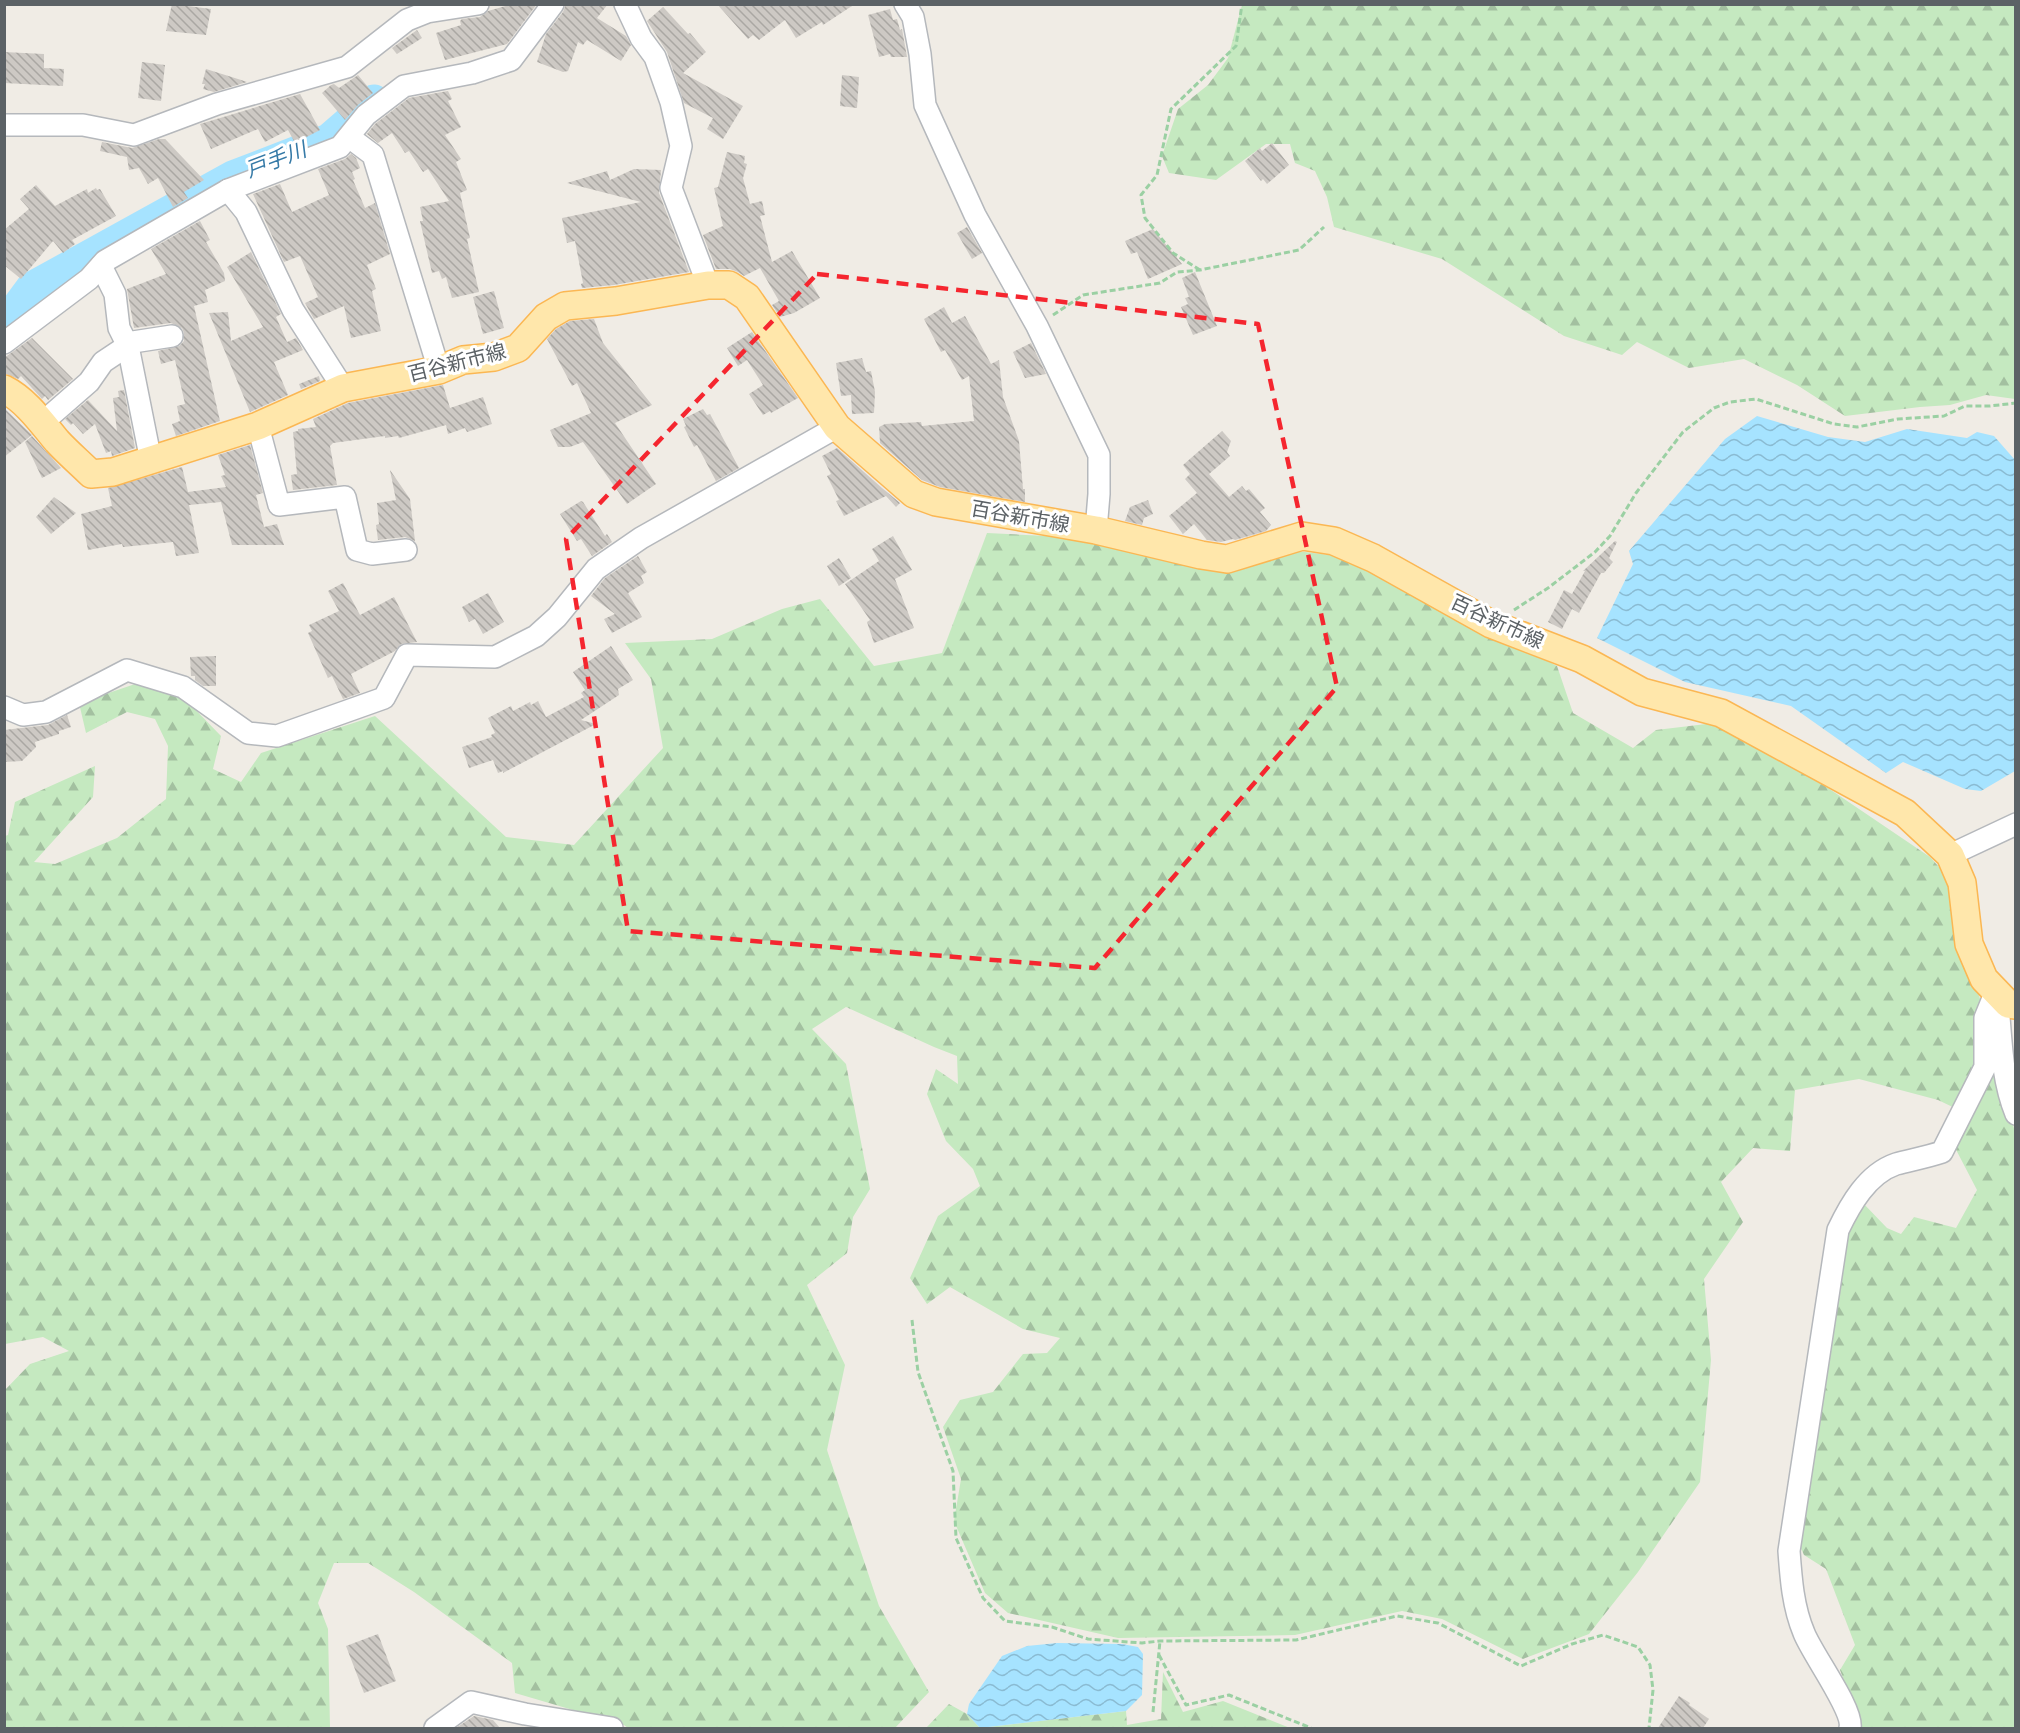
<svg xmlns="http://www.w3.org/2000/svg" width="2020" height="1733" viewBox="0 0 2020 1733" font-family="Karla,'Noto Sans JP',sans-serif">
<defs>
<pattern id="forest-firs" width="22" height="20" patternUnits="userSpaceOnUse" patternTransform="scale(1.5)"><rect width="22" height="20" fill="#c5e9c0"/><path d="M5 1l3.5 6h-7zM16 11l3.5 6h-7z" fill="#a3c0a0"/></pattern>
<pattern id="water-waves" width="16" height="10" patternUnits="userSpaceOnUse" patternTransform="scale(1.5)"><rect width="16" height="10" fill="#a6e3ff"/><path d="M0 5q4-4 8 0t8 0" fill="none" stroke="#8abbd2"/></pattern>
<pattern id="building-back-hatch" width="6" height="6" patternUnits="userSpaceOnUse" patternTransform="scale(1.5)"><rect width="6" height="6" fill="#cdc9c4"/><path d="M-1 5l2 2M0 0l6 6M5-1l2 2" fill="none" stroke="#aaa7a3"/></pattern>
</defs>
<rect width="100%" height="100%" fill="#f0ece5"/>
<g fill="url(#forest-firs)">
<path d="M1242 5H2015V399L1986 395 1950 405 1920 407 1845 416 1797 385 1744 359 1689 368 1637 342 1622 355 1564 336 1442 259 1334 227 1327 197 1315 171 1295 163 1290 144H1266L1216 180 1169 173 1162 156 1178 109 1208 85 1228 58Z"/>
<path d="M987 533 1106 539 1232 572 1297 551 1345 557 1557 666 1573 713 1633 748 1656 730 1723 722 1754 738 1930 857 1955 885 1965 952 1981 1002 1980 1058 1959 1110 1938 1100 1859 1079 1795 1090 1790 1151 1753 1148 1721 1182 1743 1222 1704 1279 1711 1360 1700 1482 1638 1572 1589 1634 1523 1659 1442 1619 1402 1611 1295 1635 1118 1638 1008 1613 985 1593 954 1521 961 1479 943 1427 960 1400 993 1392 1023 1354 1047 1353 1060 1338 1023 1329 950 1287 927 1304 910 1278 938 1216 980 1186 973 1169 946 1141 927 1094 936 1069 958 1084 957 1056 934 1047 846 1007 812 1029 846 1064 870 1189 853 1217 847 1253 807 1285 845 1365 827 1450 879 1606 929 1692 895 1728H628L624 1725 515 1693 512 1663 414 1592 368 1563H334L318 1603 328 1629 330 1728H5L4 1391 30 1364 69 1351 43 1337 5 1344V836L8 835 15 802 95 766 93 797 34 862 55 864 117 838 166 799 168 746 155 719 127 712 86 733 79 703 141 682 182 696 221 736 213 769 241 782 261 753 375 716 506 837 574 845 663 748 651 679 625 643 712 639 782 609 820 599 874 666 942 653Z"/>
<path d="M1989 1067 2000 1077 2016 1136 2015 1728H1862L1840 1670 1855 1645 1826 1569 1804 1555 1794 1533 1846 1227 1862 1202 1887 1228 1901 1234 1914 1217 1956 1228 1977 1190 1952 1142Z"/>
<path d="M1163 1672 1183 1712 1223 1701 1290 1728H926L949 1704 967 1714 980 1728 1126 1711 1127 1725 1161 1719Z"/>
</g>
<g fill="url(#water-waves)">
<path d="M1757 416 1828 437 1865 442 1907 429 1967 438 1977 432 1994 436 2015 460V771L1981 791 1965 789 1903 762 1886 773 1791 706 1685 682 1597 638 1633 564 1629 551 1725 439Z"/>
<path d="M1057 1643 1122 1644 1138 1647 1143 1654 1142 1695 1126 1711 980 1728 967 1714 969 1704 1002 1656 1027 1646Z"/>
</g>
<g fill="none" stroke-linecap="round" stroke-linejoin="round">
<path stroke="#a6e3ff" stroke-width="33" d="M4 326 32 288 233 177 329 140 374 101"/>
</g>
<g fill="url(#building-back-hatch)">
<path d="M172 4 211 9 206 35 166 31Z"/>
<path d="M513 4H537L507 44 445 60 436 33 461 25 460 21 462 19 480 17 488 11Z"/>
<path d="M566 4H608L597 18 626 36 631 45 621 61 587 40 583 45 578 42 568 71 563 72 537 62 546 34 563 12Z"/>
<path d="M717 4H855L823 25 822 22 796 38 785 20 759 40 753 35 748 39Z"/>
<path d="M663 7 688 34 690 33 706 52 683 73 743 106 723 139 707 129 713 118 684 103 667 52 647 21Z"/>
<path d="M890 9 893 20 897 19 900 30 902 29 907 57H891L890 54 879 57 868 15Z"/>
<path d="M417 30 422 38 397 54 392 48Z"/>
<path d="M4 52 44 54V68L64 69 63 86 4 83Z"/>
<path d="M142 62 165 65 161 101 138 98Z"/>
<path d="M206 69 238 79 247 82 214 92 203 89 205 84H202Z"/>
<path d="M358 75 373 93 358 105 345 120 322 93 331 85 334 84 339 88Z"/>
<path d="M842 75 859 77 857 108 840 106Z"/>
<path d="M448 91 452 99 448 101 461 127 445 135 461 159 456 162 467 190 460 193 470 238 467 239 479 292 452 298 446 277 442 279 439 271 432 273 420 221H423L420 207 449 201 428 169 423 172 409 151 405 153 392 133 378 143 367 134 375 124 409 98Z"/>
<path d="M300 94 320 130 295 143 288 130 265 142 258 129 211 149 200 124Z"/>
<path d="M159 139H165L204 180 184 192 188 198 173 207 158 178 148 184 139 168 129 170 127 157 100 151 102 142 132 148Z"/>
<path d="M1272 143 1289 165 1267 184 1263 179 1261 181 1245 161 1260 148 1262 151Z"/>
<path d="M727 152 745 156 744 163 747 164 743 178 750 204 762 201 765 215 760 216 772 262 792 251 820 298 794 313 780 317 772 305 779 301 760 268 744 276 738 272 730 269H716L703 235 723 226 714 188 718 187Z"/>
<path d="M351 154 356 158 360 168 352 172 355 179 353 180 365 208 375 203 390 254 367 265 376 289 372 291 381 331 351 338 344 306 314 319 305 303 318 297 300 256 284 262 253 194 280 184 292 212 329 195 318 169 345 159Z"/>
<path d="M634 169 661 170 659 193 689 272 614 285 582 288 581 284 583 283 575 241 567 243 562 218 641 202 567 183 607 171 610 180Z"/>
<path d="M36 185 55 206 87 189 88 193 96 188 97 190 100 189 116 216 72 240 75 244 63 253 53 241 21 279 4 265V230L29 209 20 199Z"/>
<path d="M200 221 210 240 206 242 224 273 225 281 205 290 208 302 194 306 220 421 176 436 172 424 180 421 177 406 185 404 175 360 161 364 158 351 179 346 184 341V333L182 328 171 323 134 328 127 289 166 274 151 249Z"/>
<path d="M967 227 982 253 972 259 957 233Z"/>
<path d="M1153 229 1182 264 1148 279 1137 252 1131 254 1125 241Z"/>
<path d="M251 252 281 314 276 317 287 342 296 338 303 350 274 362 288 395 250 412 209 313 228 312 231 341 263 327 227 267Z"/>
<path d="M1195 272 1217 326 1193 335 1181 307 1188 304 1185 298 1189 297 1182 278Z"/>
<path d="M494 291 504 328 483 334 473 297Z"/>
<path d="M944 307 952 323 965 316 991 364 999 360 1003 397 1019 441 1023 489H1025V502L940 487 922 480 880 443 879 427 885 424 921 422 922 426 974 421 969 376 962 380 945 350 941 352 924 319Z"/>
<path d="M594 319 603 343 652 405 615 423 656 484 627 504 583 442 570 447H558L550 430 591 413 577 383 572 386 547 339 556 329 570 321Z"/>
<path d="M752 332 798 398 771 413 770 411 763 415 749 394 763 385 747 360 738 366 727 348Z"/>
<path d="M32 338 73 379 48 400 45 396 42 399 21 376 18 379 4 373V358Z"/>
<path d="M1031 343 1046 374 1025 378 1013 352Z"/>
<path d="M862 358 866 372 871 371 875 392 874 413 852 414 851 395 841 396 836 363Z"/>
<path d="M319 376 320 381 301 389 299 384Z"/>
<path d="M443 385 450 408 483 397 492 424 467 432 465 428 448 434 446 425 399 438 398 436 385 438V436L333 443 330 446 337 485 293 490 291 475 297 474 293 432 298 431V429L316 427 313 419 348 403Z"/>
<path d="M124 390 135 448 112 456 111 451 106 453 95 424 83 434 73 423 71 425 65 419 88 400 117 431 113 398 119 397 118 391Z"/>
<path d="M4 408 32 435 4 457Z"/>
<path d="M703 409 707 415 710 414 739 468 716 481 697 445 694 447 684 427 686 426 683 419Z"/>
<path d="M1222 431 1231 441 1227 452 1230 456 1209 474 1229 497 1242 486 1246 491 1249 489 1265 508 1260 512 1271 525 1266 531 1235 540 1233 539 1221 542 1207 540 1194 524 1183 534 1169 516 1197 493 1185 479 1190 474 1183 465Z"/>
<path d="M32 436 61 468 42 478 25 442Z"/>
<path d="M250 445 263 493 256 495 264 527 277 524 284 545H232L221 502 189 505 199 553 176 556 173 542 123 547 122 544 88 550 81 514 112 506 108 488 182 467 188 492 226 487 221 476 225 475 218 455Z"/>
<path d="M837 448 882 488 900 503 896 507 886 496 844 516 836 501 839 500 827 476 831 474 822 456Z"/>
<path d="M390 470 410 499 415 541 405 537 378 540 376 525 379 524 377 503 396 500Z"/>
<path d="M54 497 76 513 51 534 36 517Z"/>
<path d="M1148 500 1153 514 1144 518 1142 525 1125 521 1130 507Z"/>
<path d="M581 501 583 502 605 536 607 534 612 542 592 556 581 539 577 541 560 514Z"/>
<path d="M893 536 912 570 895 579 914 628 874 643 867 622 870 620 845 584 879 561 872 549Z"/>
<path d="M1615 541 1617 542 1609 558 1613 562 1604 573H1601L1579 613 1572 609 1562 629 1548 622 1564 590 1572 594 1585 571H1583Z"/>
<path d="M638 556 647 572 641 576 644 583 628 593 642 617 612 633 604 619 615 614 591 596 605 578Z"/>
<path d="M839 558 851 578 839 586 827 566Z"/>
<path d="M343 583 360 615 394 597 417 642 401 644 395 651 351 674 360 693 343 699 332 676 328 678 308 633 312 631 309 625 339 611 328 591Z"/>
<path d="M488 593 504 622 483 634 475 619 469 622 462 607Z"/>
<path d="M611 646 633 680 618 689 619 695 581 720 596 724 503 773V771L498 773 493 760 469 768 462 747 492 737 491 735 495 733 488 718 511 706 513 711 530 702 531 705 538 701 546 717 584 697 581 693 585 690 573 672Z"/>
<path d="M216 656V686H203L195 680V676H191L190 657Z"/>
<path d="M67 715 71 727 59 731V734L35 742 36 747 22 761 4 762V730L48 725Z"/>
<path d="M378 1634 396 1681 364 1693 346 1646Z"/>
<path d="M1679 1696 1690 1703 1689 1705 1709 1719 1703 1728H1658Z"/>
<path d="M474 1716 493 1720 500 1728H456Z"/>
</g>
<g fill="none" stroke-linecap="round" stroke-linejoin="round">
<g stroke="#b5b8bc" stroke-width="24">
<g id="minor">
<path d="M625 4 641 38 655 57 671 102 681 146 671 188 708 285"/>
<path d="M905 4 913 17 920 54 925 105 975 215 1037 326 1099 455V494L1096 530"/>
<path d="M4 125H83L134 135 217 104 347 67 407 20 427 12 478 4"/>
<path d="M349 137 373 155 439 370"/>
<path d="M228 190 246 212 293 310 343 388"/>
<path d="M101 266 115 294 119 328 128 346 151 461"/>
<path d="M4 343 89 279 105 261 228 190 340 147 366 115 404 86 472 73 511 60 553 4"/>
<path d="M42 423 89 382 103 362 133 342 172 336"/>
<path d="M258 426 279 505 345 497 357 550 372 554 406 550"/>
<path d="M4 707 23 715 46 712 127 670 183 687 248 733 277 736 384 698 407 655 495 657 536 636 557 617 596 569 641 538 837 427"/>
<path d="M1950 855 2016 824"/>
<path d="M1998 1004C2001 1040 2002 1080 2016 1114"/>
<path d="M435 1728 471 1702 525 1714 612 1728"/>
<path d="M1850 1728C1854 1710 1812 1654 1804 1633 1793 1607 1791 1579 1789 1551L1838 1230C1850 1205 1867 1174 1896 1164 1911 1160 1927 1157 1942 1152L1985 1067V1018L1996 991"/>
</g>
</g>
<g stroke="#fbb753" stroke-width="30">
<path id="major" d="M4 389C26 400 42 423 57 441 68 453 80 463 91 474L113 472 258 426 343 388 439 370 463 360 494 357 518 348 546 317 565 306 616 301 708 285H729L747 297 837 427 914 494 936 502 1096 530 1201 555 1227 559 1302 536 1334 541 1373 558 1491 624 1582 659 1642 692 1721 713 1905 813 1950 855 1962 883 1969 944 1984 979 2008 1004 2016 1005"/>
</g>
<g stroke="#9bd0a3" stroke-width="3" stroke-dasharray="6 3" stroke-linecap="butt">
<path d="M1200 270 1173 253 1145 218 1141 195 1157 175 1171 109 1236 46 1242 4"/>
<path d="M1053 315 1083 295 1160 283 1177 272 1200 270 1299 250 1324 227"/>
<path d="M1514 610 1548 588 1595 552 1610 536 1636 493 1683 432 1714 408 1730 402 1756 399 1834 424 1857 427 1898 419 1944 416 1965 406H1990L2016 403"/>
<path d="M912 1320 918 1372 953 1471 956 1538 983 1598 1005 1621 1052 1627 1088 1639 1142 1643 1160 1641 1296 1640 1397 1616 1438 1623 1521 1666 1572 1644 1603 1635 1638 1647 1650 1665 1653 1690 1649 1728"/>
<path d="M1159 1655 1186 1705 1229 1695 1311 1728"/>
<path d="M1153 1712 1160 1641"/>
</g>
<use href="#minor" stroke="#fff" stroke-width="21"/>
<use href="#major" stroke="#ffe7ab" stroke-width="27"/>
</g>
<path fill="none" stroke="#f5262f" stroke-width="4.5" stroke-dasharray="12 8" stroke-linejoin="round" d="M817 274 1258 324 1337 687 1095 968 628 931 566 539Z"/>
<g text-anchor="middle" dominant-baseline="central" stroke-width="6" stroke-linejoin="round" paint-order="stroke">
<g font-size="20" fill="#5c6266" stroke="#fff">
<text transform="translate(457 363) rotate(-14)">百谷新市線</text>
<text transform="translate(1020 517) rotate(10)">百谷新市線</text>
<text transform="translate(1497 622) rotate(25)">百谷新市線</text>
</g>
<g font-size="21" font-style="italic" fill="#367aa7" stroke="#fff">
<text transform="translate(276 160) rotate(-21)">戸手川</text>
</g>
</g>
<rect width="2020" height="1733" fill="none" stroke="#5c6266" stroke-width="12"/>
</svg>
